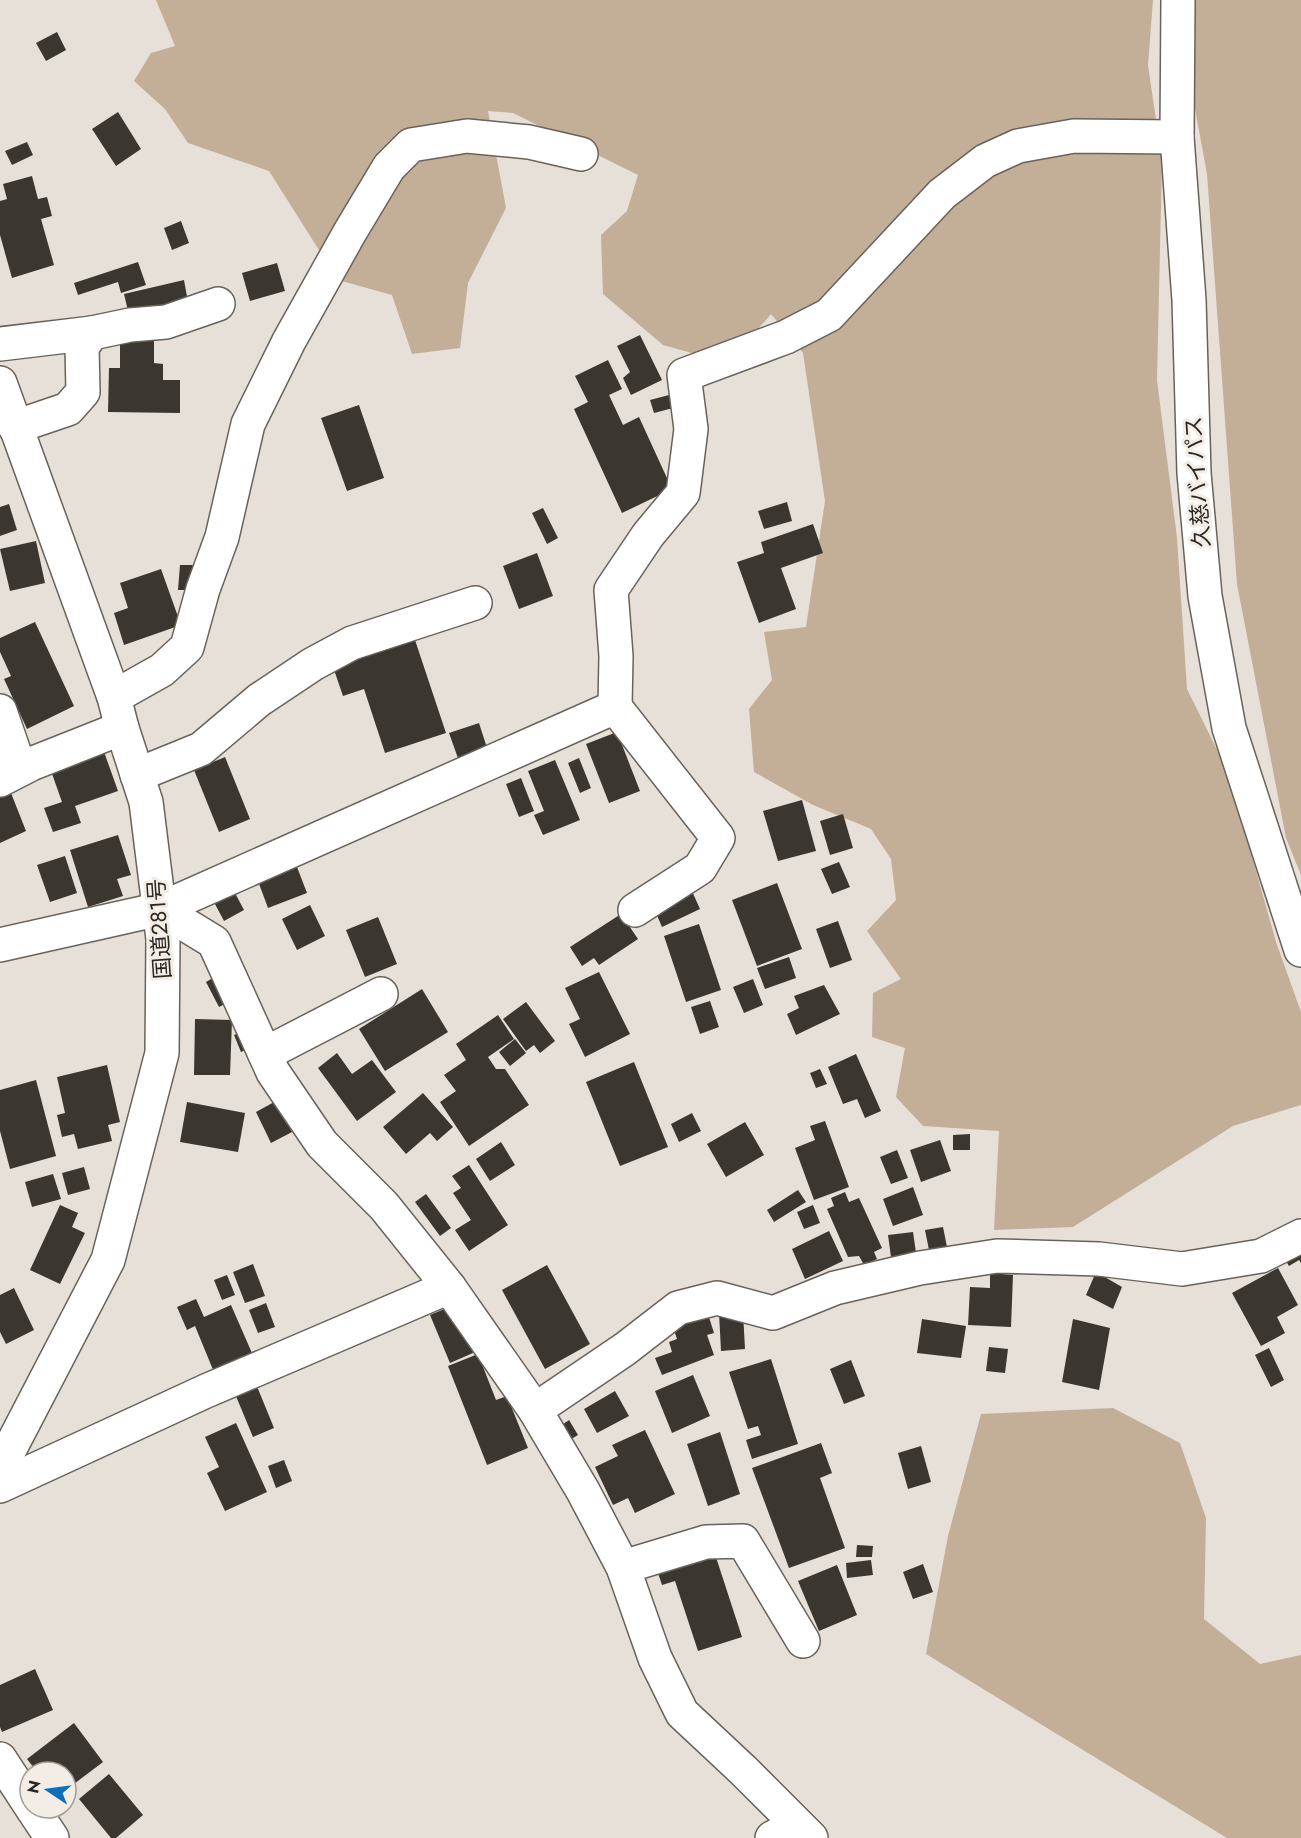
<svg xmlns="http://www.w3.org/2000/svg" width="1301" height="1838" viewBox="0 0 1301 1838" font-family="Jost,'Noto Sans JP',sans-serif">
<rect width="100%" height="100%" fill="#e7e0d8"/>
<g fill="#c3ae97">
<path d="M156 0H1153L1148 65 1162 161 1157 380 1177 538 1187 689 1229 774 1276 942 1301 1012V1105L1233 1126 1073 1227 994 1230 999 1131 923 1126 896 1097 905 1048 872 1037 873 993 901 979 867 931 896 900 891 859 871 829 813 805 754 772 749 709 772 680 764 632 806 627 825 501 803 353 771 314 752 336 699 355 663 345 603 294 601 235 627 211 638 175 513 113 488 111 506 208 468 283 460 348 412 354 392 295 338 280 269 171 188 143 165 109 134 81 151 53 175 46Z"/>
<path d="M1175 0H1301V875L1286 838 1237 584 1207 174Z"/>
<path d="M1113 1408 1180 1443 1206 1518 1204 1619 1260 1664 1301 1655V1838H1227L926 1654 948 1536 981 1414Z"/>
</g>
<g fill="#3c3630">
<path d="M57 32 66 50 46 61 36 43Z"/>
<path d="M118 112 141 149 116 166 92 129Z"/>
<path d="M27 142 33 155 12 165 5 151Z"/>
<path d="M32 176 38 199 47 197 52 216 41 219 54 265 12 278 0 235V201L7 199 3 184Z"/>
<path d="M181 221 189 243 172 250 164 228Z"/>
<path d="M138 262 146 285 121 293 118 282 78 295 74 283Z"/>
<path d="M277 263 285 291 250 301 242 273Z"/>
<path d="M184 280 189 308 151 317 148 306 128 311 124 294Z"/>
<path d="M640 335 662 380 631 395 623 378 630 372 617 346Z"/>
<path d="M120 341H154V363L163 364V380H180V413L108 412 109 368H120Z"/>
<path d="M608 360 622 389 609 395 623 425 639 417 672 489 622 513 574 409 588 402 575 376Z"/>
<path d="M669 395 673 408 654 413 650 400Z"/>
<path d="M359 405 384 478 347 491 321 418Z"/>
<path d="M787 502 792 521 764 529 758 511Z"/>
<path d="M9 504 17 530 0 536V507Z"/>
<path d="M543 508 558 538 547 544 532 513Z"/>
<path d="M813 524 823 553 781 568 796 609 759 623 737 562 764 553 761 542Z"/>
<path d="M36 541 45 583 10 591 0 549Z"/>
<path d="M537 553 553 596 519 609 503 566Z"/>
<path d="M180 565H193L192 590H178Z"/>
<path d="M161 569 181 625 124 645 114 613 128 608 120 583Z"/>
<path d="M35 622 74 706 27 729 4 679 11 676 0 652V638Z"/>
<path d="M413 634 446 733 385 753 364 689 343 696 331 661Z"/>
<path d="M479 723 488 751 459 761 449 733Z"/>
<path d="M617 732 640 791 609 803 586 744Z"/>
<path d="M103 749 118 791 75 806 81 823 53 832 44 808 62 802 50 768Z"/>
<path d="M225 757 250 819 219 832 194 770Z"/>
<path d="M579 758 591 788 580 793 568 763Z"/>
<path d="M555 760 580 820 543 835 534 815 544 811 528 771Z"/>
<path d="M521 778 534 811 519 817 506 784Z"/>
<path d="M11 793 26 831 0 843V797Z"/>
<path d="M802 800 816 851 778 861 763 811Z"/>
<path d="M843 814 853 848 830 855 820 821Z"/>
<path d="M118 835 131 875 117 879 123 896 88 907 70 850Z"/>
<path d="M65 856 77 893 50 902 37 865Z"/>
<path d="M839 862 850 887 832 894 821 869Z"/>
<path d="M297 867 307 893 268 908 258 881Z"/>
<path d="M777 883 802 949 757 966 732 900Z"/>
<path d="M691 889 700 909 662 927 653 906Z"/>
<path d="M235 893 244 910 224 921 215 904Z"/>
<path d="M310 905 325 936 297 950 282 919Z"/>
<path d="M621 914 638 939 599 965 594 958 582 966 570 947Z"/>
<path d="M378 917 397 964 365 977 346 930Z"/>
<path d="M838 921 852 960 830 968 816 929Z"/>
<path d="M699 924 721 990 686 1002 664 936Z"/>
<path d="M789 957 796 978 765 989 757 968Z"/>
<path d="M599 972 630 1034 585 1057 569 1024 580 1019 565 988Z"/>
<path d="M218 975 231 1001 219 1007 206 982Z"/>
<path d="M753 979 763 1005 744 1013 733 987Z"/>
<path d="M824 985 840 1014 796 1035 787 1014 799 1008 794 996Z"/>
<path d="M422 989 448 1032 385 1071 359 1029Z"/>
<path d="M710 1001 719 1027 700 1034 691 1007Z"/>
<path d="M526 1002 555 1041 540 1053 534 1045 526 1051 503 1019Z"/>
<path d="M498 1015 514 1039 488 1057 496 1069H505L529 1105 469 1146 440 1102 456 1091 444 1075 466 1060 456 1044Z"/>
<path d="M195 1019 232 1020 230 1075H194Z"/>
<path d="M245 1030 252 1047 241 1052 234 1035Z"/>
<path d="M515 1039 526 1053 510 1066 499 1052Z"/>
<path d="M337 1053 352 1074 372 1060 396 1092 357 1121 318 1068Z"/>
<path d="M856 1054 881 1111 865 1118 857 1099 843 1104 828 1067Z"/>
<path d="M634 1062 668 1147 620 1166 586 1082Z"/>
<path d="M107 1065 120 1122 108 1125 112 1141 78 1149 74 1134 62 1137 57 1115 65 1113 57 1077Z"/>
<path d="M820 1069 827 1084 816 1088 810 1073Z"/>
<path d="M36 1080 56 1156 10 1169 0 1131V1090Z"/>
<path d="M423 1093 453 1127 437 1141 430 1133 406 1154 383 1127Z"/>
<path d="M276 1101 292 1132 271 1143 256 1112Z"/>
<path d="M187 1102 245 1113 238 1152 180 1142Z"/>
<path d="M692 1113 701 1131 679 1142 671 1124Z"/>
<path d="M825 1121 849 1187 814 1200 795 1148 815 1140 810 1126Z"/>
<path d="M745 1122 764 1155 726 1177 707 1144Z"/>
<path d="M970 1134V1150H953V1135Z"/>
<path d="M940 1140 951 1171 921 1182 910 1150Z"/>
<path d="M501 1142 515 1165 490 1181 476 1159Z"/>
<path d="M897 1150 908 1178 891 1184 880 1157Z"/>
<path d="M469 1165 508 1225 469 1251 455 1230 471 1220 453 1193 461 1188 452 1176Z"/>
<path d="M84 1167 90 1189 68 1195 62 1173Z"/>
<path d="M53 1174 61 1199 32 1207 25 1182Z"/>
<path d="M913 1187 923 1215 893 1226 883 1199Z"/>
<path d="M798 1190 806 1202 774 1222 767 1210Z"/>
<path d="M845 1192 849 1202 859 1198 882 1248 874 1252 877 1259 864 1265 859 1256 848 1257 827 1209 834 1206 831 1198Z"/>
<path d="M426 1194 451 1228 440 1236 415 1202Z"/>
<path d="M60 1205 78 1213 72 1227 85 1233 60 1284 30 1270Z"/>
<path d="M813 1205 820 1223 804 1229 797 1212Z"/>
<path d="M943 1227 947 1247 929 1250 925 1230Z"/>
<path d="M829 1231 843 1261 805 1279 792 1249Z"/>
<path d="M913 1232 916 1253 891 1257 888 1235Z"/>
<path d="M1301 1245V1263L1299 1260 1289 1266 1283 1256Z"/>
<path d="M253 1264 265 1296 245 1303 233 1272Z"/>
<path d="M547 1265 590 1344 545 1369 502 1290Z"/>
<path d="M1278 1268 1298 1305 1277 1317 1285 1333 1261 1346 1232 1293Z"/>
<path d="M1096 1272 1122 1287 1113 1309 1086 1295Z"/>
<path d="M990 1273 1013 1275 1011 1327 968 1325 970 1287 990 1288Z"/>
<path d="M227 1275 235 1295 222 1300 214 1280Z"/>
<path d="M14 1288 34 1330 6 1344 0 1332V1295Z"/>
<path d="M196 1299 204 1317 231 1305 255 1360 216 1377 195 1326 187 1330 177 1307Z"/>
<path d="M266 1303 275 1327 258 1333 249 1310Z"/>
<path d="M454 1305 473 1353 450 1363 430 1315Z"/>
<path d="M743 1312 745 1349 721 1351 719 1313Z"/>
<path d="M708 1314 714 1333 707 1335 714 1355 662 1375 655 1358 672 1352 669 1342 677 1339 673 1327Z"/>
<path d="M922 1319 966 1326 961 1358 917 1353Z"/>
<path d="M1073 1319 1110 1328 1099 1390 1062 1382Z"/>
<path d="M989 1347 1008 1349 1005 1373 986 1371Z"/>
<path d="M1269 1348 1284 1380 1271 1387 1255 1355Z"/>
<path d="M478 1354 496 1400 507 1396 528 1448 487 1465 448 1366Z"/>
<path d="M771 1359 798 1444 752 1459 746 1440 761 1435 758 1426 748 1429 729 1372Z"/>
<path d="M851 1360 865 1396 844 1404 830 1369Z"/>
<path d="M693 1375 710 1416 672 1433 655 1391Z"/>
<path d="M254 1379 274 1428 253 1437 233 1389Z"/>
<path d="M615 1391 629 1416 597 1433 584 1409Z"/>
<path d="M569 1420 578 1435 568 1441 559 1427Z"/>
<path d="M236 1423 267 1492 225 1511 207 1473 219 1467 205 1437Z"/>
<path d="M645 1430 675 1494 635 1513 628 1498 613 1505 595 1467 618 1456 612 1445Z"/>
<path d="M720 1432 740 1494 708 1506 687 1444Z"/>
<path d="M821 1443 832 1473 820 1478 845 1548 789 1568 752 1468Z"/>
<path d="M921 1446 931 1482 908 1489 898 1453Z"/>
<path d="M284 1460 292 1481 276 1488 268 1466Z"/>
<path d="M857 1545 873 1546 872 1557H856Z"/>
<path d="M713 1548 742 1637 698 1651 675 1581 662 1585 656 1567Z"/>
<path d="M871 1560 873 1575 847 1578 846 1563Z"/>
<path d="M923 1564 933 1592 913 1599 903 1572Z"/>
<path d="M837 1565 857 1615 819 1631 798 1581Z"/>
<path d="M35 1669 53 1710 2 1732 0 1727V1685Z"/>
<path d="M74 1723 103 1762 66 1790V1772H37L27 1759Z"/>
<path d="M109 1774 143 1815 116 1838H111L79 1799Z"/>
</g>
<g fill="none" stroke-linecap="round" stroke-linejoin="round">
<g stroke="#69625b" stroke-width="36">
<g id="street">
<path d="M92 333 130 325 166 322 218 304"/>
<path d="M0 344 92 333 82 347 83 392 68 409 15 427"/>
<path d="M114 697 162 670 187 647 203 589 222 537 248 424 289 341 350 232 389 167 411 145 467 136 529 142 581 154"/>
<path d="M615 707 718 838 700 868 635 910"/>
<path d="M0 711 20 769"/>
<path d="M137 775 201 749 259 700 313 664 352 643 475 603"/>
<path d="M0 780 31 764 122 728"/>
<path d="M160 909 214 942 273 1072 322 1144 384 1206 449 1287 535 1410 583 1491 623 1567 655 1658 682 1713 744 1771 811 1838"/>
<path d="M0 945 160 909 615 707 616 656 611 590 648 535 683 493 691 429 684 375 786 337 829 315 942 194 985 161 1018 146 1074 136 1177 137"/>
<path d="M265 1054 381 994"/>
<path d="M535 1410 625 1349 678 1308 717 1298 773 1313 835 1288 920 1268 997 1256 1099 1259 1182 1269 1261 1256 1301 1236"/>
<path d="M0 1486 206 1391 449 1287"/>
<path d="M623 1567 706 1542 743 1541 803 1641"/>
<path d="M0 1759 30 1805"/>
<path d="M32 1808 52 1838"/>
<path d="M772 1838 797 1825"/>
</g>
</g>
<g stroke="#69625b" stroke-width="36">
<g id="highway">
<path d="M1178 0 1177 137 1189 300 1194 473 1205 596 1229 728 1301 950"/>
<path d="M0 383 114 697 122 728 146 802 163 939 162 1053 108 1260 0 1468"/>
</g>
</g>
<use href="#street" stroke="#fff" stroke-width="33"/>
<use href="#highway" stroke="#fff" stroke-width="33"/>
</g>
<g text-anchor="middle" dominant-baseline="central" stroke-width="6" stroke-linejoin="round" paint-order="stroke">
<g font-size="22" fill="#292623" stroke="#f4ede5">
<text transform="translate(1197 482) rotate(-94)">久慈バイパス</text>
<text transform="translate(159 929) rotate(-94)">国道281号</text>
</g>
</g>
<g transform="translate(48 1790) rotate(283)"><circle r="28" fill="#f4ede5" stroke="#a39d97" stroke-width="1.5"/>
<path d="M0-4.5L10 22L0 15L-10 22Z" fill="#0f6fbb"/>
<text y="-9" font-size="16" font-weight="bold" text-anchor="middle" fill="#292623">N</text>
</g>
</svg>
